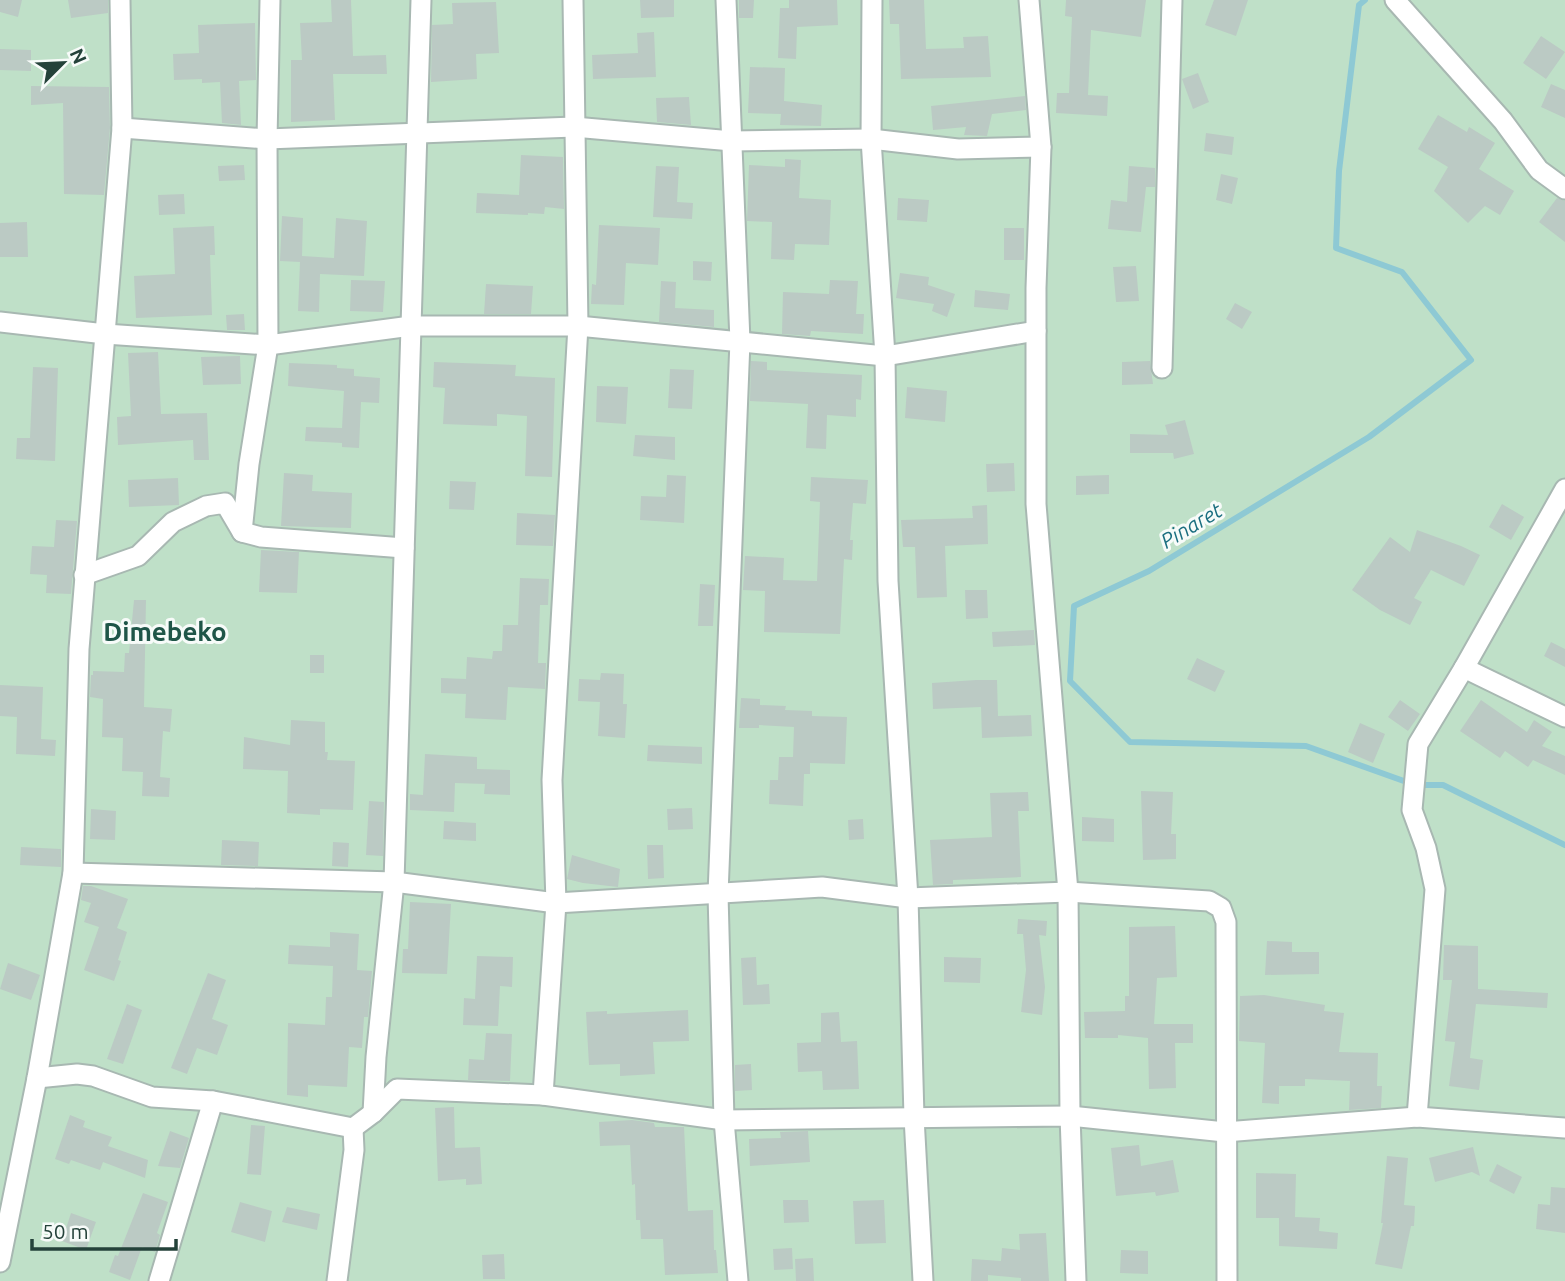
<svg xmlns="http://www.w3.org/2000/svg" width="1565" height="1281" viewBox="0 0 1565 1281" font-family="Ubuntu,sans-serif">
<rect width="100%" height="100%" fill="#e6efeb"/>
<rect fill="#bfe0c8" x="0" y="0" width="1565" height="1281"/>
<g fill="none" stroke-linecap="round" stroke-linejoin="round">
<path stroke="#8ec9d4" stroke-width="6" d="M1365 0 1359 5 1339 171 1336 248 1402 272 1471 360 1369 437 1149 571 1074 606 1070 681 1130 742 1306 746 1415 785H1443L1565 845"/>
</g>
<g fill="#bbcac4">
<path d="M0 0H22L18 17 0 12Z"/>
<path d="M68 0H108V13L71 18Z"/>
<path d="M331 0H351L353 56 386 55 387 74H333L335 120 291 122V60H302L300 23 332 22Z"/>
<path d="M640 0H674V17L641 18Z"/>
<path d="M739 0H754L753 18H739Z"/>
<path d="M789 0H837L838 25 797 27 796 59 778 58 780 8H789Z"/>
<path d="M889 0H924L926 49 964 48 963 37 988 36 991 77 901 79 899 24H890Z"/>
<path d="M1066 0H1146L1141 37 1091 30 1088 95 1108 96 1107 116 1056 113 1057 93H1069L1072 17 1065 16Z"/>
<path d="M1214 0H1248L1236 36 1205 25Z"/>
<path d="M496 2 499 53 476 54 477 79 431 82 432 25 453 24 452 3Z"/>
<path d="M255 23 256 80 239 81 241 125 222 123 220 82 202 83V79L174 80 173 54 199 53 198 25Z"/>
<path d="M654 32 656 77 593 79 592 55 638 53 637 33Z"/>
<path d="M1541 36 1565 52 1546 79 1523 63Z"/>
<path d="M0 49 31 50V71L0 70Z"/>
<path d="M750 67 785 68 784 101 822 105 821 126 780 125 781 114 748 113Z"/>
<path d="M1198 73 1209 102 1193 109 1182 79Z"/>
<path d="M1551 84 1565 90V118L1541 107Z"/>
<path d="M31 86 109 87 110 128 104 195 64 194 63 103 31 105Z"/>
<path d="M1025 96 1026 110 992 114 987 136 964 135 966 127 933 130 931 106Z"/>
<path d="M689 97 691 125 657 122 656 98Z"/>
<path d="M1438 115 1467 132 1469 127 1495 143 1479 169 1514 191 1500 215 1485 206 1468 223 1434 191 1448 167 1418 149Z"/>
<path d="M1206 133 1234 137 1232 155 1204 151Z"/>
<path d="M521 155 563 157 564 209 545 207 544 214 528 213V215L476 213 477 193 519 195Z"/>
<path d="M785 159 801 160 799 198 831 200 829 245 795 244 794 260 771 259 772 222 747 221 749 165 785 167Z"/>
<path d="M244 165 245 180 219 181 218 166Z"/>
<path d="M656 166 679 167 677 202 693 203 692 219 653 217Z"/>
<path d="M1129 166 1155 168V187H1146L1141 232 1108 229 1111 200 1127 202Z"/>
<path d="M1221 174 1238 178 1232 204 1216 200Z"/>
<path d="M184 194 185 214 159 215 158 195Z"/>
<path d="M898 198 929 200 927 222 897 220Z"/>
<path d="M1557 198 1565 201V242L1539 222Z"/>
<path d="M282 216 303 218 302 256 334 258 336 218 367 221 364 276 320 274 319 312 298 311 300 262 280 261Z"/>
<path d="M27 222 28 257H0V223Z"/>
<path d="M599 225 660 228 658 265 626 263 624 305 591 304 592 284 596 285Z"/>
<path d="M214 226 215 255H210L212 315 136 318 134 276 175 274 173 228Z"/>
<rect x="1004" y="228" width="20" height="32"/>
<path d="M693 261 712 262 711 281 693 280Z"/>
<path d="M1136 266 1139 301 1116 302 1113 267Z"/>
<path d="M900 273 929 277 928 285 955 294 947 317 932 311 934 304 896 298Z"/>
<path d="M351 280 385 281 383 312 350 311Z"/>
<path d="M830 280 858 281 856 314H864L863 334 811 331 810 336 782 334 783 292 829 294Z"/>
<path d="M661 281 676 282 675 308 714 310V327L659 322Z"/>
<path d="M486 284 533 286 531 314H484Z"/>
<path d="M975 290 1010 294 1008 310 974 307Z"/>
<path d="M1235 303 1252 312 1242 329 1226 319Z"/>
<path d="M244 314 245 330H227L226 315Z"/>
<path d="M158 352 161 414 207 413 209 460H194L193 440 118 445 117 417 131 416 128 353Z"/>
<path d="M240 356 241 384 203 385 201 357Z"/>
<path d="M751 361 767 362V370L862 375 861 400 856 399V417L827 415 826 449 806 448 808 404 750 401Z"/>
<path d="M1150 361 1153 384 1122 385V362Z"/>
<path d="M434 362 516 365 515 376 555 378 552 477 525 476 527 416 497 414V426L443 424 445 388 433 387Z"/>
<path d="M289 363 337 365V368L354 369V376L380 378 379 403 361 402 359 448 342 447V443L305 441 306 427 342 428 344 391 288 386Z"/>
<path d="M33 367 58 368 55 461 16 459 17 438H30Z"/>
<path d="M670 369 694 370 692 409 668 408Z"/>
<path d="M597 386 628 387 626 424 596 422Z"/>
<path d="M907 387 947 391 945 422 905 418Z"/>
<path d="M1185 420 1194 454 1174 459 1173 453H1130V434L1168 435 1165 425Z"/>
<path d="M635 435 675 437V460L633 456Z"/>
<path d="M1014 463 1015 491 987 492 986 464Z"/>
<path d="M284 473 313 475 312 491 352 493 351 528 281 526Z"/>
<path d="M667 475 686 476 684 523 640 520 641 496 666 497Z"/>
<path d="M1109 475V494L1076 495V476Z"/>
<path d="M811 477 868 480 866 504 853 503 850 540H853L852 560 844 559 840 634 764 632 765 591 743 590 745 556 784 558 783 580 817 581 820 502 810 501Z"/>
<path d="M178 478 179 505 129 507 128 480Z"/>
<path d="M450 481 476 482 474 510 449 509Z"/>
<path d="M1502 504 1524 517 1511 540 1489 527Z"/>
<path d="M987 505 988 544 945 546 947 597 917 598 915 547H903L901 520 973 518 972 506Z"/>
<path d="M517 513 555 515 553 546 516 545Z"/>
<path d="M56 520 77 521 71 594 46 593 47 575 30 574 32 546 54 547Z"/>
<path d="M1417 530 1461 546 1480 555 1464 586 1431 570 1414 598 1422 602 1410 625 1380 610 1352 590 1390 537 1410 552Z"/>
<path d="M261 550 299 552 297 593 259 592Z"/>
<path d="M520 578 549 579 548 605H540L538 663H546L545 689 508 687 506 720 465 718 466 694 441 693V678L466 679 467 657 492 659 493 651H502L503 625H518Z"/>
<path d="M700 584 715 585 713 626H698Z"/>
<path d="M965 590H987L988 618 966 619Z"/>
<path d="M134 600H146L144 707 172 709 170 732 163 731 160 777 170 778 169 797 142 796 143 772 122 771 123 738 102 737 103 699 90 697 91 675H93V671L124 672 125 653H129Z"/>
<path d="M1034 630 1035 645 993 647 992 632Z"/>
<path d="M1551 642 1565 649V667L1544 656Z"/>
<rect x="310" y="655" width="14" height="18"/>
<path d="M1197 658 1225 671 1215 692 1187 679Z"/>
<path d="M601 673 624 674 623 704H627L625 738 598 736 600 702 578 701 579 679 600 680Z"/>
<path d="M976 680H997L998 716 1031 715 1032 736 982 738 981 707 933 709 932 683Z"/>
<path d="M0 685 43 687 41 739 56 740 55 756 16 754 17 717 0 716Z"/>
<path d="M741 698 760 699V705L786 706 785 710 812 711V716L847 717 845 764 810 763V774H804L803 806 769 804 770 780H778L779 757H793L794 727 759 725V728H739Z"/>
<path d="M1400 700 1420 714 1408 731 1388 717Z"/>
<path d="M1481 700 1527 732 1534 720 1552 732 1542 746 1565 756V775L1533 760 1528 767 1505 751 1500 758 1460 731Z"/>
<path d="M291 720 325 722V752H328L327 760 355 761 353 810 320 809V815L287 813 288 771 243 769 244 737 290 745Z"/>
<path d="M1360 723 1385 734 1373 763 1348 752Z"/>
<path d="M648 745 702 747V764L647 761Z"/>
<path d="M425 754 477 757V769L510 770V795L484 794 485 784 455 783 454 812 410 810V794L423 795Z"/>
<path d="M1141 791 1173 792 1171 834H1176V859L1143 860Z"/>
<path d="M1028 792 1029 811H1018L1021 877 953 880V884L933 885 930 840 992 837 990 793Z"/>
<path d="M369 801 384 802 383 856 366 855Z"/>
<path d="M692 808 693 829 668 830 667 809Z"/>
<path d="M91 809 116 811 115 840 90 839Z"/>
<path d="M1082 817 1114 819V842L1082 841Z"/>
<path d="M863 819 864 839 849 840 848 820Z"/>
<path d="M444 821 476 823V841L443 839Z"/>
<path d="M222 840 259 842 258 866 221 865Z"/>
<path d="M333 842 349 843 348 867 332 866Z"/>
<path d="M647 845H663L664 878 648 879Z"/>
<path d="M21 847 61 849V867L20 865Z"/>
<path d="M572 855 620 869 618 887 583 883 567 879Z"/>
<path d="M83 886H91L128 899 117 928 127 932 118 960 121 961 114 981 84 970 99 927 84 922 91 903 81 900Z"/>
<path d="M410 902 451 904 447 974 402 973 403 949H408Z"/>
<path d="M1018 919 1047 921 1046 936 1039 935 1045 987 1042 1015 1021 1012 1026 970 1023 934H1017Z"/>
<path d="M1175 926 1177 977 1157 978 1154 1024H1193V1043H1175L1176 1088 1149 1089 1148 1038 1118 1035V1038H1085L1084 1012 1125 1011V996H1129V927Z"/>
<path d="M330 932 359 934 357 970 372 971 368 1017H364L362 1048 349 1047 347 1087 308 1085V1097L287 1095 288 1023 325 1025 326 997H332L333 966 288 964 289 945 330 947Z"/>
<path d="M1267 941 1292 942V952H1319V974L1265 975Z"/>
<path d="M1444 945 1478 946V989L1548 993 1547 1008 1476 1004 1470 1058 1483 1060 1479 1090 1449 1086 1455 1042 1445 1041 1452 980H1443Z"/>
<path d="M477 956 513 957 512 987 500 986 498 1026 463 1025 464 998 475 999Z"/>
<path d="M756 957 757 985 769 984 770 1004 743 1005 741 958Z"/>
<path d="M944 957 981 958 980 983 944 982Z"/>
<path d="M8 963 40 975 31 1000 0 989Z"/>
<path d="M208 973 226 980 212 1019 228 1025 217 1055 197 1048 187 1074 171 1068Z"/>
<path d="M1264 995 1325 1005 1324 1011 1344 1013 1339 1052 1378 1053 1377 1086H1382L1381 1108 1349 1110 1350 1081 1305 1079V1086H1279V1104L1262 1103 1265 1043 1239 1041 1240 996Z"/>
<path d="M127 1004 142 1010 123 1064 107 1059Z"/>
<path d="M688 1010 689 1041 653 1042 655 1074 620 1076V1064L589 1065 586 1012 607 1011V1014Z"/>
<path d="M839 1012 841 1042 857 1041 859 1089 823 1090 822 1071 798 1072 797 1043 821 1042V1013Z"/>
<path d="M486 1033 512 1034 510 1081 468 1080 469 1059 484 1060Z"/>
<path d="M751 1064 752 1090 735 1091V1065Z"/>
<path d="M454 1107 455 1148 480 1147 482 1184 466 1185V1179L438 1181 435 1108Z"/>
<path d="M70 1115 85 1121 83 1127 112 1137 108 1146 148 1160 145 1178 103 1162 100 1170 71 1160 69 1164 55 1159Z"/>
<path d="M632 1120 654 1123 655 1127H684L688 1211 713 1210 714 1250H716L718 1273 665 1275 663 1239H641L640 1220H636L635 1184 632 1185 630 1145 600 1146 599 1122Z"/>
<path d="M251 1125 265 1126 261 1175 247 1174Z"/>
<path d="M170 1131 189 1138 180 1168 158 1166Z"/>
<path d="M808 1131 810 1162 750 1166 749 1139 781 1138 780 1132Z"/>
<path d="M1139 1145 1141 1166 1173 1160 1179 1192 1156 1196 1155 1192 1116 1196 1111 1148Z"/>
<path d="M1473 1147 1480 1176 1472 1172 1435 1182 1429 1158Z"/>
<path d="M1387 1156 1408 1158 1404 1205 1415 1206 1414 1226H1411L1402 1269 1375 1264 1383 1223H1381Z"/>
<path d="M1497 1164 1522 1177 1514 1194 1489 1181Z"/>
<path d="M1256 1173 1296 1174 1295 1217 1320 1218 1319 1231 1338 1233 1337 1249 1279 1246V1218H1256Z"/>
<path d="M1551 1187 1565 1188V1233L1536 1229 1538 1204 1550 1205Z"/>
<path d="M143 1193 168 1202 157 1233 160 1235 155 1252 142 1247 130 1280 109 1272 115 1255 118 1256Z"/>
<path d="M783 1200H808L809 1222 784 1223Z"/>
<path d="M884 1200 886 1243 855 1244 853 1201Z"/>
<path d="M240 1202 272 1211 265 1242 231 1232Z"/>
<path d="M287 1207 320 1214 317 1230 282 1222Z"/>
<path d="M71 1213 96 1222 86 1250 62 1241Z"/>
<path d="M1046 1233 1049 1281H1021V1278L988 1275V1281H971L972 1259 1001 1261 1002 1248 1020 1250 1019 1234Z"/>
<path d="M792 1248 793 1269 774 1270 773 1249Z"/>
<path d="M1121 1250 1148 1251V1274L1120 1273Z"/>
<path d="M504 1254 505 1279H483L482 1255Z"/>
<path d="M813 1258 814 1281H796L795 1259Z"/>
</g>
<g fill="none" stroke-linecap="round" stroke-linejoin="round">
<g stroke="#a8b8b2" stroke-width="23">
<g id="street">
<path d="M726 0 740 341 718 894 724 1120 738 1281"/>
<path d="M872 0 871 139 885 356 888 581 908 898 914 1117 923 1281"/>
<path d="M1029 0 1041 147 1036 288V504L1068 892 1070 1116 1076 1281"/>
<path d="M1395 0 1503 121 1539 170 1565 189"/>
<path d="M122 128 267 139 574 127 732 141 871 139 958 149 1041 147"/>
<path d="M0 322 105 334 268 345 411 326H578L885 356 1036 331"/>
<path d="M1162 368 1172 0"/>
<path d="M242 532 249 464 268 345 267 139 270 0"/>
<path d="M84 575 138 556 173 522 206 506 225 503 242 532 261 537 404 548"/>
<path d="M1464 668 1565 717"/>
<path d="M73 873 394 882 556 903 822 887 908 898 1068 892 1209 901 1221 908 1226 922 1227 1281"/>
<path d="M37 1078 77 1074 93 1076 152 1097 213 1101 353 1128 373 1113 397 1089 543 1095 724 1120 1070 1116 1225 1132 1417 1117 1565 1128"/>
<path d="M543 1095 556 903 552 780 578 326 573 0"/>
<path d="M373 1113 376 1057 394 882 421 0"/>
<path d="M1417 1117 1435 889 1426 848 1412 810 1418 744 1464 668 1565 489"/>
<path d="M0 1262 37 1078 73 873 79 649 122 128 120 0"/>
<path d="M159 1281 213 1101"/>
<path d="M337 1281 354 1150 353 1128"/>
</g>
</g>
<use href="#street" stroke="#fff" stroke-width="19"/>
</g>
<g text-anchor="middle" dominant-baseline="central" stroke-width="6" stroke-linejoin="round" paint-order="stroke">
<g font-size="21" font-style="italic" fill="#1c6f80" stroke="#f7fbf9">
<text transform="translate(1191 525) rotate(-31)">Pinaret</text>
</g>
<g font-size="26" font-weight="bold" fill="#1f5548" stroke="#f7fbf9">
<text x="165" y="631">Dimebeko</text>
</g>
</g>
<g transform="translate(63 63) rotate(66)" stroke="#f7fbf9" stroke-width="5" paint-order="stroke">
<path d="M0-5L12 26L0 18L-12 26Z" fill="#24423a"/>
<text y="-10" font-size="19" font-weight="bold" text-anchor="middle" fill="#24423a">N</text>
</g>
<path d="M32 1239v10h144v-10" fill="none" stroke="#24423a" stroke-width="3.5"/>
<text x="42" y="1239" font-size="21" fill="#24423a" stroke="#f7fbf9" stroke-width="5" paint-order="stroke">50 m</text>
</svg>
